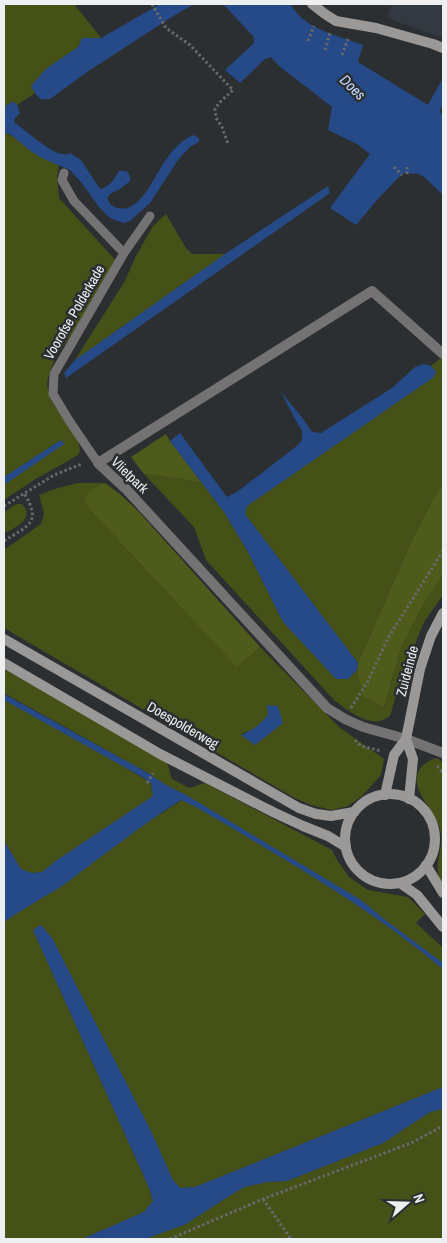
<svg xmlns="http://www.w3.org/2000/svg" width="447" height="1243" viewBox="0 0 447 1243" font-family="'Archivo Narrow',sans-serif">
<rect width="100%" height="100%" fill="#2c2f31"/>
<path fill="#323940" d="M392 4H443V38L387 18Z"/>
<g fill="#465117" fill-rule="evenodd">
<path d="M4 4H74L101 38H82L78 47 46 69 31 86 35 93 17 105 13 101 4 107Z"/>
<path d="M4 133C15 135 24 147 34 153 42 158 51 162 59 165L57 177 59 198 117 262 72 334 56 356 48 377 47 385 51 400 78 441 80 450 78 455 34 480 4 500V485L64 443 61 440 4 477Z"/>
<path d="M166 214 186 248 192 254H225L75 360 125 281 136 256 153 226Z"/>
<path d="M441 358 443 360V485L438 490 412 540 358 663 245 514 247 506 436 371 431 366Z"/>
<path d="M144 474 201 482 224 512 248 552 283 622 348 679 357 670 363 697 384 707 401 648 423 605 443 575V595L424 622 400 681 390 716C386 718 383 721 379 721 363 723 346 709 334 700L206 560 194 527Z"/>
<path d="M78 483H105L91 489V511L237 666 260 647 339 727 384 759 381 775 362 796 348 806 332 810 311 805 293 797 4 628V550L41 524 44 513 39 495 58 488ZM268 711 283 723 255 745 241 734 256 728 268 715Z"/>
<path d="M16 504H22C36 519 15 527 4 534V512Z"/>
<path d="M4 669 167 762 172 779 189 788 205 783 332 850 337 860 349 877 368 890 408 897 425 914 416 923 443 948V1087L195 1187 180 1188 173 1180 52 938 41 925 33 930 150 1190 153 1201 144 1212 82 1239H4V922L19 911 66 882 130 834 188 796 166 785 148 773 4 693Z"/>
<path d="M4 695 151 783 153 796 57 860 42 872 32 873 21 869 4 841Z"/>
<path d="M436 758 443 762V885C430 865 446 850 440 829 436 812 414 794 417 776 419 767 427 761 436 758Z"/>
<path d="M443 1109V1239H145L186 1224 237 1191 245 1187 267 1182 287 1181 383 1143 430 1112Z"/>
</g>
<g fill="#4f5b1a">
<path d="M166 434 170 441 201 482 144 474 131 457Z"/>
<path d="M105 483 120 494 139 512 260 647 237 667 91 511 84 499 91 489Z"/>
<path d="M443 485V575L423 605 401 648 384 707 363 697 357 670 358 663 412 540 438 490Z"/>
</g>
<g fill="#254a87">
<path d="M160 4H195L178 13 87 72 50 99H40L35 93 31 86 46 69 78 47 82 38H101Z"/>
<path d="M223 4H290C294 9 298 15 303 19 320 33 343 37 363 45L358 62 428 105 443 78V105L439 112 443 114V195L424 177 419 174 404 173 396 180 378 199 356 225 330 208 370 154 357 144 328 130 332 107 279 66 271 57 265 59 240 83 225 70 254 43V37Z"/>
<path d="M13 101 17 105 20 113 15 118 14 122C25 130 49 152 62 154 65 155 67 154 70 153L81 160 100 189C110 187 114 179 119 171 127 170 131 173 130 181L120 189 110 194 107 198C109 203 112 207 118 208 140 214 155 175 165 161 172 151 182 139 194 135L199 139V142L191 146 178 160 150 203 130 221 125 223 117 221 109 217 99 207 81 182 70 170 44 159 32 152 10 134 4 133V107Z"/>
<path d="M328 186 330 193 66 378 64 373 75 360 225 254Z"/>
<path d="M424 364 431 366 436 371 434 377 247 506 245 514 358 663 357 670 348 679H336L283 622 248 552 224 512 170 441 180 433 227 497 237 492 298 445 302 440V431L295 419 281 392 301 416 312 432 321 433 392 388 415 367Z"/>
<path d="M61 440 64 444 4 485V477Z"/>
<path d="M4 694 148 773 166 785 188 796 361 900 388 922 443 963V969C367 906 281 857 196 807L181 800C142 825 106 853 69 881 48 896 25 907 4 922V841L21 869 32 873 42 872 57 860 153 796 151 783 144 778 4 700Z"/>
<path d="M267 705 278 706 283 723 255 745 241 735C255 728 258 727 268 715Z"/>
<path d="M41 925 52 938 151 1131 173 1180 180 1188 195 1187 443 1087V1109L430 1112 383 1143 287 1181 267 1182 245 1187 237 1191 186 1224 145 1239H82L144 1212 153 1201 150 1190 33 930Z"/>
</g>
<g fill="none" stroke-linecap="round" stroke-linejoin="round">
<g stroke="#67696b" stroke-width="3" stroke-dasharray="2.5 2.5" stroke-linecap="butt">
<path d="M152 4 166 28 190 45 233 90 219 103 215 109 216 118 222 127 228 144"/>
<path d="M308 41 314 26"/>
<path d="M325 50 330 33"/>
<path d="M342 55 348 39"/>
<path d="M394 167 402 175"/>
<path d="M407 174V167"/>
<path d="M4 506 54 475 82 464"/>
<path d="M4 541C29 525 42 523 24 493"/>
<path d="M351 708 368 681 388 638 443 551"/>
<path d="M355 740 361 746 381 751"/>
<path d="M437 766 443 773"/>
<path d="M147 783 153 773"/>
<path d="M263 1199 291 1239"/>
<path d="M170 1239 263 1199 411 1143 443 1126"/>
</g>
<g stroke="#747272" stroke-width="9">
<path d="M64 173 62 180 74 201 124 253"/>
<path d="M98 463 70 422 53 394 54 374 124 253 150 216"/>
</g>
<path stroke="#747272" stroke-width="10" d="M443 354 372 291 98 463 127 490 327 708 345 719 363 727 406 739 443 753"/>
<g stroke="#9b9898" stroke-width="10">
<path d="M312 4 325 14 336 21 376 28 433 44 443 48"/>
<path d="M4 639 299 808 316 814 331 816 354 812"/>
<path d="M4 663 160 754 273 812 303 826 328 836 346 847"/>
<path d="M406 739 413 759 409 799"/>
<circle cx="390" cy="839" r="45"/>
<path d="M385 795 394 755 406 739 420 669 431 636 443 613"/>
<path d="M426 865 443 893"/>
<path d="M400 883 417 895 443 927"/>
</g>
</g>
<g text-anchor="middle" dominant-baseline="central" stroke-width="5" stroke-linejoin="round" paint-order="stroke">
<g font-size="14" fill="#eeeff1" stroke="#2c2f31">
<text transform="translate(74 312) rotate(-60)">Voorofse Polderkade</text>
<text transform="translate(130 475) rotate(44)">Vlietpark</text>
<text transform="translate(407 671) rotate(-75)">Zuideinde</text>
<text transform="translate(183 725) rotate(30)">Doespolderweg</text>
</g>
<g font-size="15" font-style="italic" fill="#bfd6fa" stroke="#2c2f31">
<text transform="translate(353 87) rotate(44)">Does</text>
</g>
</g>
<rect width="447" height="1243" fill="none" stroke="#eeeff1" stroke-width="10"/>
<g transform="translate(407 1203) rotate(70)" stroke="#2c2f31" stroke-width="4" paint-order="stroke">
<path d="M0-4L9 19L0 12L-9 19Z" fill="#eeeff1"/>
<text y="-8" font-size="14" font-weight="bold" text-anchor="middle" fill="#eeeff1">N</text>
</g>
</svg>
